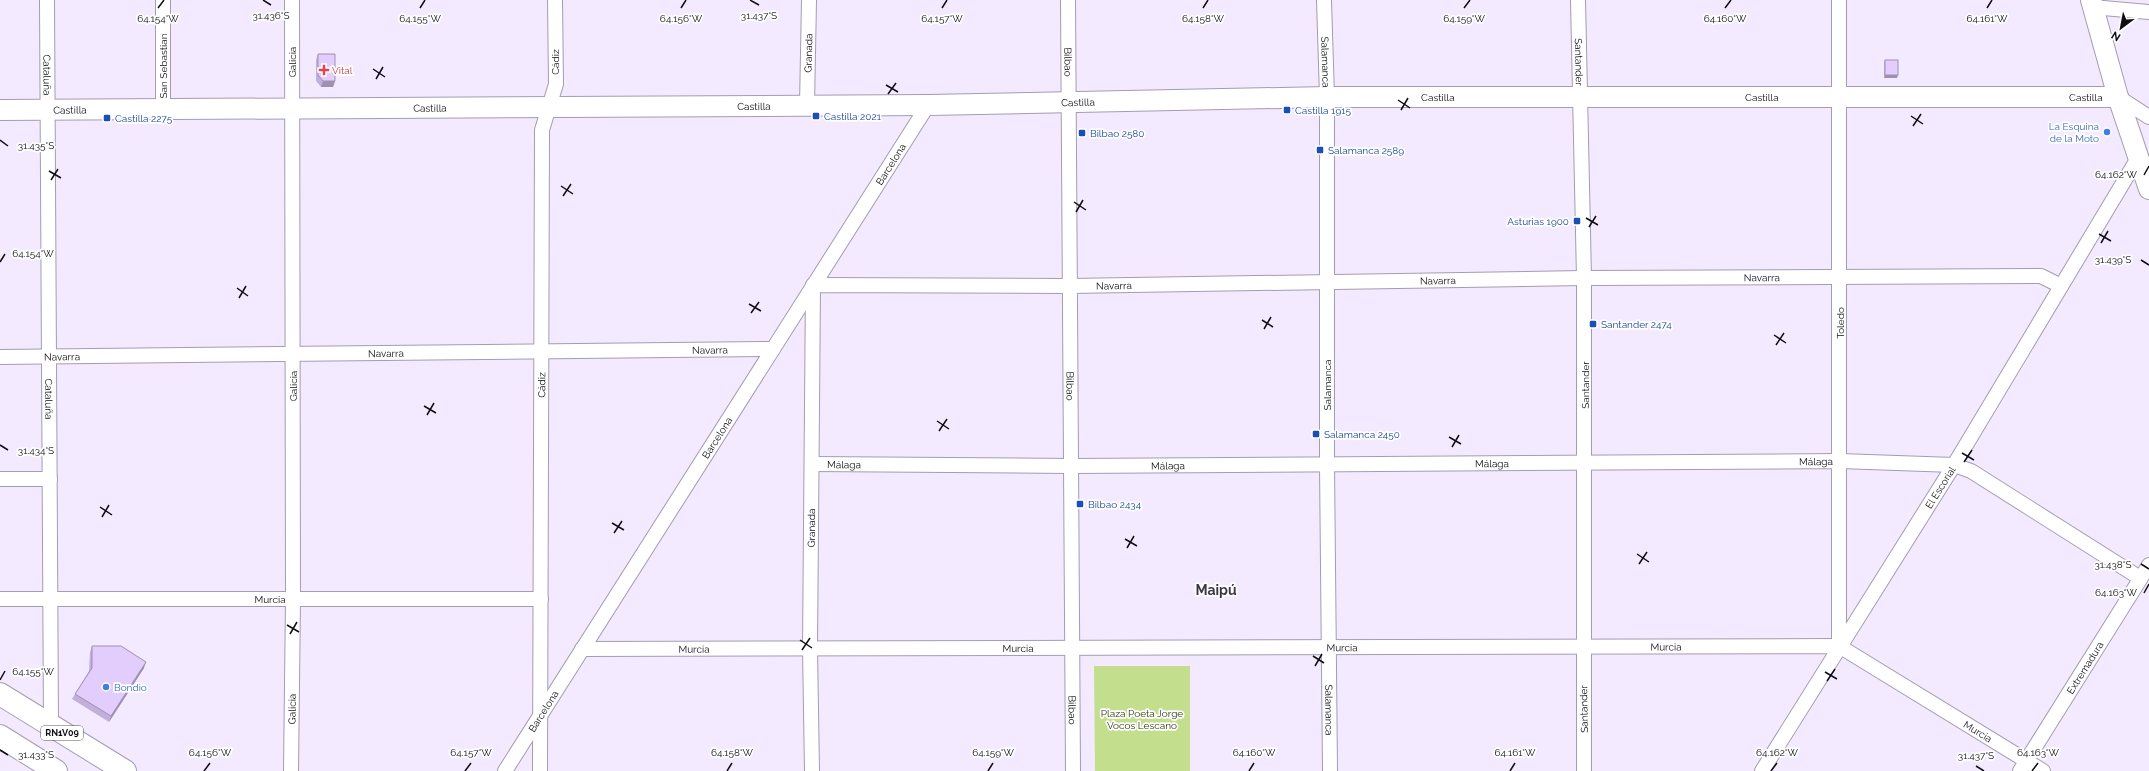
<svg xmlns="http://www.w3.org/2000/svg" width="2149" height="771" viewBox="0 0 2149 771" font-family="Raleway,sans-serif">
<rect width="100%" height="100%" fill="#f3eaff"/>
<path fill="#c3de8d" d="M1094 666H1190V771H1095Z"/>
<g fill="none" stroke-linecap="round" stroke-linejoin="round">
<g stroke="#a49cb0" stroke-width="16">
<g id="street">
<path id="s1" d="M47 0 51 725"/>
<path id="s2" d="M1068 0 1073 771"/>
<path id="s3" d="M1324 0 1327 97V464L1330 771"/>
<path id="s4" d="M1578 0 1584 278V771"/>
<path d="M2092 7 2149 12"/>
<path d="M2118 97 2149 117"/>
<path id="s5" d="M807 106 809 0"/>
<path d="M163 109V0"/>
<path id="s6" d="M0 357 773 349"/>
<path id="s7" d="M812 464 1071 466 1840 461 1954 465 1971 471 2140 578"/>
<path d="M0 479H50"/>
<path id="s8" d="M0 599H541"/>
<path d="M1839 646V0"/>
<path id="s9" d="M582 649 1839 646 2043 771"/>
<path id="s10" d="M291 771 293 599 292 0"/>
<path id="s11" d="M505 771 928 105"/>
<path id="s12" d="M540 771 542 130 556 84 555 0"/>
<path id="s13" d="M812 771 810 648 813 285 1069 286 1584 278 2041 276 2061 286"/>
<path id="s14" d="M1762 771 1954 465 2138 158"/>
<path id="s15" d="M2020 771 2149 565"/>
</g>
</g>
<g stroke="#a49cb0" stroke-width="22">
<g id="secondary">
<path d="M2091 0 2118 97 2149 189"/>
<path id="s16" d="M0 110 928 105 1327 97H2118"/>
</g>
</g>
<g stroke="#a49cb0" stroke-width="24">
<g id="primary">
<path d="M0 694 125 771"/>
<path d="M0 736 56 771"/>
</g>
</g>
<use href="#street" stroke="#fff" stroke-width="14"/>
<use href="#secondary" stroke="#fff" stroke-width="20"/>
<use href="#primary" stroke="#fff" stroke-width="22"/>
</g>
<g fill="#c2b0da">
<path d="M318 54 335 81 333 87H321L316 81V60Z"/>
<path d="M1885 60 1897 78H1884V63Z"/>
<path d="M92 646 144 668 109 722 72 699 75 694 89 671 90 652Z"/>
</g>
<g fill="#9e90b1">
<path d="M1885 75H1898L1897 78H1884Z"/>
<path d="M323 81H335L333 87H321Z"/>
<path d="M146 662 144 668 109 722 111 716Z"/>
</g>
<g fill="#e2cdfd" stroke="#9e90b1">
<path d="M318 54H335V81H323L318 75Z"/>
<rect x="1885" y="60" width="13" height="15"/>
<path d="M92 646H121L146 662 111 716 75 694 92 668Z"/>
</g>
<path fill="none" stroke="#100d13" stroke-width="1.5" d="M263 0 271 5M750 0 759 5M158 8 164 0M420 8 425 0M681 8 686 0M942 8 947 0M1203 8 1208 0M1464 8 1470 0M1725 8 1731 0M1987 8 1992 0M373 69 385 77M376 79 383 67M886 85 898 92M888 94 896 83M1398 100 1410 108M1401 110 1408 98M1911 116 1923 124M1913 126 1921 114M0 140 8 146M49 171 61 178M2144 175 2149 166M51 180 58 169M561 186 573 194M563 196 571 184M1074 202 1086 210M1076 212 1083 200M1586 218 1598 225M1589 227 1596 216M2099 234 2111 241M2101 243 2108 231M2141 260 2149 265M0 262 5 254M237 288 248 296M239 298 246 286M749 304 761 311M751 313 759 302M1262 320 1273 327M1264 329 1271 317M1774 335 1786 343M1776 345 1784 333M424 406 436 413M427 415 434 403M937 421 949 429M939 431 947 419M1449 437 1461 444M0 445 8 450M1452 447 1459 435M1962 453 1974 460M1964 462 1972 450M100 507 112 515M102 517 109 505M612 523 624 530M614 533 622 521M1125 539 1137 546M1127 548 1134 536M1637 554 1649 562M1639 564 1647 552M2141 564 2149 569M2144 593 2149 584M287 625 299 632M290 634 297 622M800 640 812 648M802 650 810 638M1313 656 1324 663M1315 666 1322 654M1825 672 1837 679M0 680 5 671M1827 681 1835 669M0 750 8 755M1976 766 1984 771M204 771 210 763M465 771 471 763M727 771 732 763M988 771 993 763M1249 771 1254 763M1510 771 1515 763M1771 771 1777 763M2032 771 2038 763"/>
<path fill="#e0444e" stroke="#fff" stroke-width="1.5" d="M322 64h4v4h4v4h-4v4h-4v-4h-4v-4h4z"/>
<g fill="#1a4fb4" stroke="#fff" stroke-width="1.5">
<rect x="1283" y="106" width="8" height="8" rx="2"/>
<rect x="812" y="112" width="8" height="8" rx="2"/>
<rect x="103" y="114" width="8" height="8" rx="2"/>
<rect x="1078" y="129" width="8" height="8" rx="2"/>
<rect x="1316" y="146" width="8" height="8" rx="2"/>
<rect x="1573" y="217" width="8" height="8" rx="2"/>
<rect x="1589" y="320" width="8" height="8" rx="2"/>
<rect x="1312" y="430" width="8" height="8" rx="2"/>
<rect x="1076" y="500" width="8" height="8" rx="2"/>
</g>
<g fill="#3f7fe0" stroke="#fff" stroke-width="1.5">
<circle cx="2107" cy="132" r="4"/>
<circle cx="106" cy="687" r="4"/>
</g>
<g text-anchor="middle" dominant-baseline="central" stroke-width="3.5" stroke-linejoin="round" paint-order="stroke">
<rect fill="#fff" stroke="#58565a" stroke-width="1" x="41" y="726" width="42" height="14" rx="3"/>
<g font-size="9" font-weight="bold" fill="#100d13">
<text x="62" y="733">RN1V09</text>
</g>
<g font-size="10" fill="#100d13" stroke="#fff">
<text stroke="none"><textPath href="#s5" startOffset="53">Granada</textPath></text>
<text transform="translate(292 62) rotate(-90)">Galicia</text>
<text transform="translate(555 62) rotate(-90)">Cádiz</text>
<text stroke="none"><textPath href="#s2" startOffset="62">Bilbao</textPath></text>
<text stroke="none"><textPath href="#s3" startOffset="62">Salamanca</textPath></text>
<text stroke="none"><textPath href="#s4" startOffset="62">Santander</textPath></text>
<text transform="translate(163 66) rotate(-90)">San Sebastian</text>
<text stroke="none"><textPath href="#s1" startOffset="75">Cataluña</textPath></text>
<text stroke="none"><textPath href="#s16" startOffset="1438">Castilla</textPath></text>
<text stroke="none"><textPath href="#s16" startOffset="1762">Castilla</textPath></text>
<text stroke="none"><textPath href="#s16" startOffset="2086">Castilla</textPath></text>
<text stroke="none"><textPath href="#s16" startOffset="1078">Castilla</textPath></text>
<text stroke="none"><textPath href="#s16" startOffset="754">Castilla</textPath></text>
<text stroke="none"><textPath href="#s16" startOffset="430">Castilla</textPath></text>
<text stroke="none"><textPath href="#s16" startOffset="70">Castilla</textPath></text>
<text stroke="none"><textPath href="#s11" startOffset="719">Barcelona</textPath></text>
<text stroke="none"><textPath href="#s13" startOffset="1435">Navarra</textPath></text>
<text stroke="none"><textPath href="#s13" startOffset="1111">Navarra</textPath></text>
<text stroke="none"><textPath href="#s13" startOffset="787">Navarra</textPath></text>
<text transform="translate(1840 323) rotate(-90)">Toledo</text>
<text stroke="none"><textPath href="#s6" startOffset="710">Navarra</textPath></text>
<text stroke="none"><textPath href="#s6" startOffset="386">Navarra</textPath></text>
<text stroke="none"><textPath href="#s6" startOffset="62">Navarra</textPath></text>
<text stroke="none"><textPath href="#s12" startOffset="386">Cádiz</textPath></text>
<text stroke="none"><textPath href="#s2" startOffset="386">Bilbao</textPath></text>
<text transform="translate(1327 385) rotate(-90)">Salamanca</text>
<text transform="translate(1585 385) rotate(-90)">Santander</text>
<text transform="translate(293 386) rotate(-90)">Galicia</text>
<text stroke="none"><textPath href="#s1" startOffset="399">Cataluña</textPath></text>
<text stroke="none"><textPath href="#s11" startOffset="395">Barcelona</textPath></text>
<text stroke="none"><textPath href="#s7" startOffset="1004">Málaga</textPath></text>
<text stroke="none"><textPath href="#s7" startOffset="680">Málaga</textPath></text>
<text stroke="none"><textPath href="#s7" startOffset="32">Málaga</textPath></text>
<text stroke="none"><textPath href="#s7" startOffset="356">Málaga</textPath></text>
<text stroke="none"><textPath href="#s14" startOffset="335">El Escorial</textPath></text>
<text stroke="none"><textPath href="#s13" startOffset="243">Granada</textPath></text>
<text stroke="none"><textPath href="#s8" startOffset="270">Murcia</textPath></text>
<text stroke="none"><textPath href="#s9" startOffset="760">Murcia</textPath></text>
<text stroke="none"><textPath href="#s9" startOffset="1084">Murcia</textPath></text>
<text stroke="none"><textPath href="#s9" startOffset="112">Murcia</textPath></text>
<text stroke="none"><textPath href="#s9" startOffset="436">Murcia</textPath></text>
<text stroke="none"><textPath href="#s15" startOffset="122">Extremadura</textPath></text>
<text stroke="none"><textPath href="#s10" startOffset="62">Galicia</textPath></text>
<text stroke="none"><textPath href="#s2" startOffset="710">Bilbao</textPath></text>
<text stroke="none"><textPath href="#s3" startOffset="710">Salamanca</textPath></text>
<text transform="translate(1584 709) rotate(-91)">Santander</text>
<text stroke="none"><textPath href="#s11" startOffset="71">Barcelona</textPath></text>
<text stroke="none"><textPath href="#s9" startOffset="1420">Murcia</textPath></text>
</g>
<g font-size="10" fill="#be3a42" stroke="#fff" text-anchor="start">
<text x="332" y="70">Vital</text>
</g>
<g font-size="10" fill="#164399" stroke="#fff" text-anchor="start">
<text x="1295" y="110">Castilla 1915</text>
<text x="824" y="116">Castilla 2021</text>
<text x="115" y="118">Castilla 2275</text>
<text x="1090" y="133">Bilbao 2580</text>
<text x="1328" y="150">Salamanca 2589</text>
<text x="1569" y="221" text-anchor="end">Asturias 1900</text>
<text x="1601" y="324">Santander 2474</text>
<text x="1324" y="434">Salamanca 2450</text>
<text x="1088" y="504">Bilbao 2434</text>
</g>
<g font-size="10" fill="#366cbe" stroke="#fff" text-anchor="end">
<text x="2099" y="126">La Esquina<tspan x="2099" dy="12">de la Moto</tspan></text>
<text x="114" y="687" text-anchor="start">Bondio</text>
</g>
<g font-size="10" fill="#2d3713" stroke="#fff">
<text x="1142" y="713">Plaza Poeta Jorge<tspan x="1142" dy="12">Vocos Lescano</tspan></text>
</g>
<g font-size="14" font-weight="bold" fill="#3d3647" stroke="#fff">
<text x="1216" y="590">Maipú</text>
</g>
</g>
<g font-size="10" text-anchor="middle" fill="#100d13" stroke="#fff" stroke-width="3.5" stroke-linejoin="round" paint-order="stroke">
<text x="759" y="19">31.437°S</text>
<text x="271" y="19">31.436°S</text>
<text x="158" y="22">64.154°W</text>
<text x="420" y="22">64.155°W</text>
<text x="681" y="22">64.156°W</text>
<text x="942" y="22">64.157°W</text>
<text x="1203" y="22">64.158°W</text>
<text x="1464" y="22">64.159°W</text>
<text x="1725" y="22">64.160°W</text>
<text x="1987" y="22">64.161°W</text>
<text x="36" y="149">31.435°S</text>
<text x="2116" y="178">64.162°W</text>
<text x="33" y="257">64.154°W</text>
<text x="2113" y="263">31.439°S</text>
<text x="36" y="454">31.434°S</text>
<text x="2113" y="568">31.438°S</text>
<text x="2116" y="596">64.163°W</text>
<text x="33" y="675">64.155°W</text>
<text x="210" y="756">64.156°W</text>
<text x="471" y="756">64.157°W</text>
<text x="732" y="756">64.158°W</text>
<text x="993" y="756">64.159°W</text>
<text x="1254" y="756">64.160°W</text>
<text x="1515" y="756">64.161°W</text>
<text x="1777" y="756">64.162°W</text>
<text x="2038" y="756">64.163°W</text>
<text x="36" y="758">31.433°S</text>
<text x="1976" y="759">31.437°S</text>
</g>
<g transform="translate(2121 28) rotate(212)" stroke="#ffffff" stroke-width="3" paint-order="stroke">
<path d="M0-3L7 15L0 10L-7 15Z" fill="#100d13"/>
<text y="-6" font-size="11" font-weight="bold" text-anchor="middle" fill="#100d13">N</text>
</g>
</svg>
